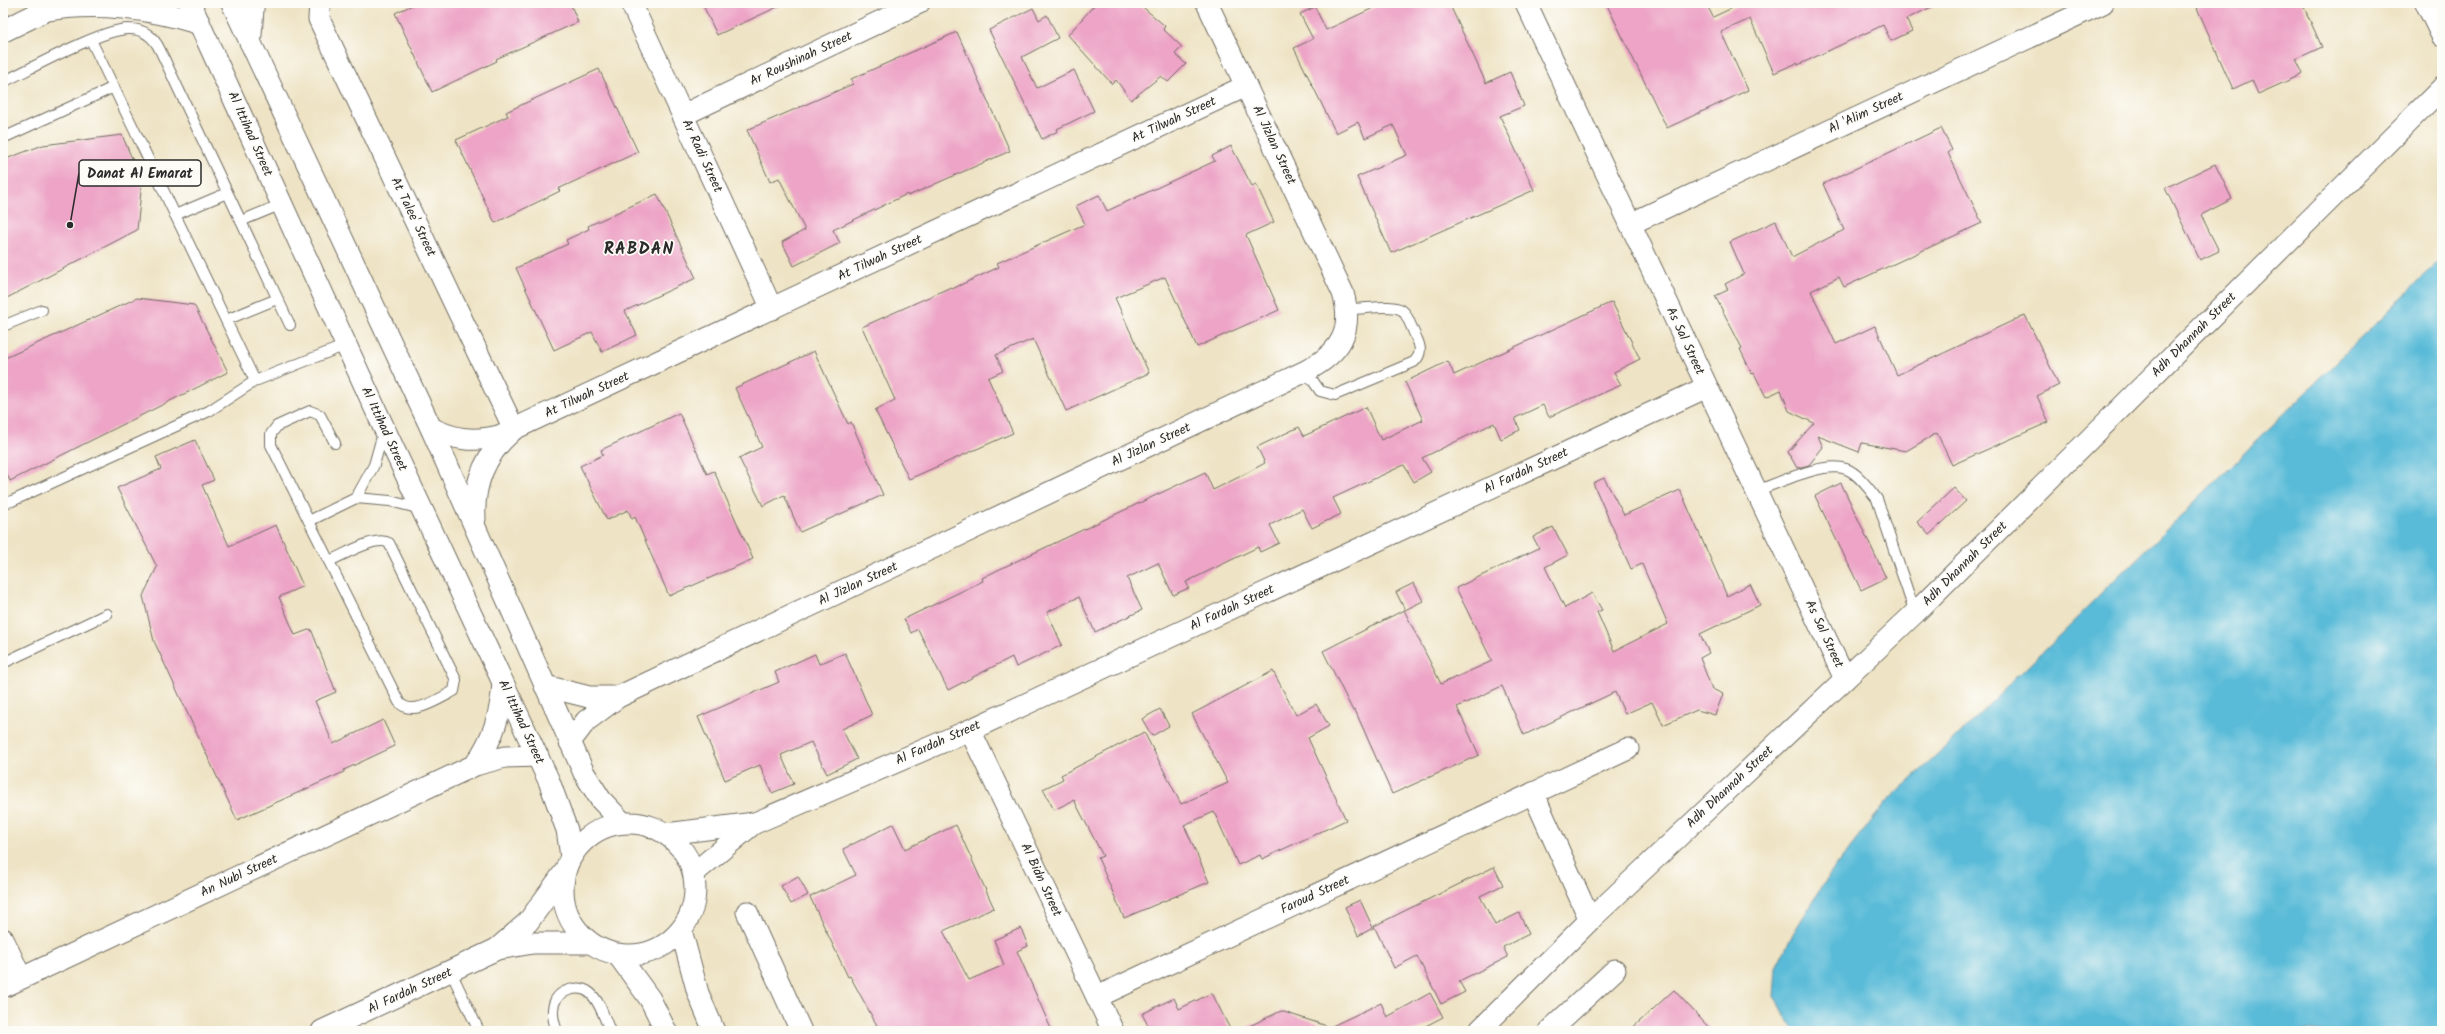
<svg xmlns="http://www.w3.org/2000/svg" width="2445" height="1034" viewBox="0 0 2445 1034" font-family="Kalam,sans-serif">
<rect width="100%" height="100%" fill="#fdfcf7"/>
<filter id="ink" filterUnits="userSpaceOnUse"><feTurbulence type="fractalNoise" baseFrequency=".025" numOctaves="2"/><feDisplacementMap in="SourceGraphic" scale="8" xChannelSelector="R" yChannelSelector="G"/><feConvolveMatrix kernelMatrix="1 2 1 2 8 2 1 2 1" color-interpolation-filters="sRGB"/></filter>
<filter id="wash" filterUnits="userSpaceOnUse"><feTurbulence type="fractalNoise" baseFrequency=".012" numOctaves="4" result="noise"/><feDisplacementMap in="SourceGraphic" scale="16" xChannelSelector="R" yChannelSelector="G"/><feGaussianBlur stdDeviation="0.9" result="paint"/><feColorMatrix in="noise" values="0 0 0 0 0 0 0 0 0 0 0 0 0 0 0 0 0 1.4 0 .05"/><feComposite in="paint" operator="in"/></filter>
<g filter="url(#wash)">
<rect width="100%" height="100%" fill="#eee3c4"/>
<path fill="#5abbd8" stroke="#427382" d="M2442 258V1031H1796L1789 1024 1774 996 1776 968 1794 932 1830 874 1887 801 1944 749Z"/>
<g id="blocks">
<g fill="#eda4c6">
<path d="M417 3H570L578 22 496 59 497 61 432 92 395 13Z"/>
<path d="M702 3H786L717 35Z"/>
<path d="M1096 3H1138L1165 26 1163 29 1182 47 1175 54 1186 64 1168 82 1161 76 1131 100 1116 80 1112 84 1068 35Z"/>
<path d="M1384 3H1449L1486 83 1510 72 1524 106 1500 116 1534 190 1391 253 1357 177 1407 155 1393 125 1365 138 1358 122 1336 133 1294 48 1313 39 1300 14 1315 7 1326 30Z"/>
<path d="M1606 3H1706L1713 17 1743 3H1940L1906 19 1912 31 1891 41 1883 25 1798 65 1797 63 1774 73 1750 19 1721 32 1748 90 1667 128Z"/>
<path d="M2207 3H2302L2322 47 2296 59 2303 74 2258 94 2252 80 2233 89 2197 8Z"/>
<path d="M1033 8 1039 20 1047 15 1058 38 1022 57 1037 88 1074 70 1094 111 1057 129 1058 131 1042 139 989 30Z"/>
<path d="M957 32 1010 151 908 196 907 194 833 230 840 243 794 266 782 242 805 230 779 178 770 182 747 130 853 84 851 79Z"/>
<path d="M599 69 638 152 558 189 560 191 495 223 456 140 508 116 506 112Z"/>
<path d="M1941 128 1952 150 1948 153 1982 223 1844 287 1839 277 1811 291 1836 344 1875 326 1897 375 2025 315 2059 385 2037 396 2049 422 1952 465 1937 433 1906 451 1862 443 1859 452 1818 436 1823 447 1809 465 1797 468 1788 452 1814 423 1789 411 1781 390 1766 397 1754 373 1752 374 1740 349 1742 348 1715 296 1728 290 1725 284 1744 274 1730 242 1776 221 1792 257 1844 230 1823 184Z"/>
<path d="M122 135 142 182 137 230 3 300V160L43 145Z"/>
<path d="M1231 146 1252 186 1256 184 1274 222 1246 235 1279 310 1197 347 1165 277 1115 298 1149 373 1066 411 1033 339 996 355 1003 371 988 378 1013 433 909 479 875 410 895 400 862 327 951 287 952 289 999 267 997 263 1085 224 1076 206 1099 195 1107 211 1215 161 1212 156Z"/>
<path d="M2215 164 2232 199 2201 215 2219 251 2200 260 2165 188Z"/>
<path d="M657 194 696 278 625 311 637 335 602 352 592 332 554 350 516 268 568 244 566 240 589 229 588 226Z"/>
<path d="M137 298 194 305 228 372 10 481 3 466V359Z"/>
<path d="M1612 302 1640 359 1614 372 1621 385 1549 417 1543 405 1515 418 1520 430 1501 439 1494 423 1422 458 1431 472 1414 482 1404 465 1333 498 1341 514 1312 528 1302 509 1270 525 1279 543 1260 552 1258 547 1186 582 1189 588 1173 595 1158 563 1127 578 1142 610 1095 632 1079 597 1047 612 1062 645 1016 667 1012 657 948 690 918 629 911 633 904 619 983 581 982 578 1002 568 1205 472 1213 490 1243 475 1265 463 1257 447 1299 427 1304 436 1366 407 1381 440 1423 420 1405 382 1448 361 1454 375Z"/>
<path d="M814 351 848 424 851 422 883 495 800 532 784 495 763 506 739 458 762 447 735 388Z"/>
<path d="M679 413 707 474 714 471 753 559 669 596 635 517 632 519 628 510 607 520 580 466 603 455 601 450Z"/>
<path d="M195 440 214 480 202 485 229 546 276 525 303 586 279 597 295 635 311 629 336 692 315 701 333 744 383 720 395 746 344 770V772L237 820 154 641 143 596 157 567 117 488 161 469 156 457Z"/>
<path d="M1604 478 1624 515 1680 490 1727 596 1750 584 1760 605 1700 634 1709 653 1700 658 1712 689 1723 694 1715 715 1697 710 1663 725 1652 702 1625 714 1615 692 1524 735 1502 686 1457 707 1479 755 1392 794 1355 710 1353 711 1323 651 1404 610 1441 684 1492 661 1456 588 1539 548 1533 537 1553 527 1568 555 1545 567 1565 608 1592 593 1602 610 1597 612 1614 651 1668 624 1642 564 1631 569 1593 483Z"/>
<path d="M1841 483 1886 578 1861 590 1815 496Z"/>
<path d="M1954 488 1966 501 1929 535 1917 522Z"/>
<path d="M1414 583 1423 601 1405 610 1396 592Z"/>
<path d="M845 653 872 715 842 729 857 759 827 774 811 742 781 755 794 784 772 793 760 765 725 780 698 717 779 682 775 672 815 654 819 664Z"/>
<path d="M1273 671 1296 715 1316 704 1329 726 1308 738 1346 820 1262 859 1260 855 1238 865 1214 812 1184 825 1209 882 1124 918 1098 858 1103 856 1074 800 1054 810 1043 789 1063 779 1061 775 1144 732 1181 804 1228 783 1192 714Z"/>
<path d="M1160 709 1169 726 1152 736 1142 719Z"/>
<path d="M893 824 905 849 956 825 994 908 943 931 969 980 1004 965 994 940 1021 928 1028 946 1017 951 1052 1031H880L850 976 848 977 810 897 856 875 843 849Z"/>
<path d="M1494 867 1503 885 1480 896 1495 925 1519 913 1529 934 1503 947 1508 957 1459 981 1465 992 1441 1004 1417 956 1394 968 1374 926Z"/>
<path d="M798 876 808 895 791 904 781 886Z"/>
<path d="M1360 900 1373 928 1358 936 1345 907Z"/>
<path d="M1674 990 1712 1031H1629Z"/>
<path d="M1212 993 1231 1031H1151L1142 1014 1174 998 1179 1009Z"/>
<path d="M1430 993 1443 1017 1416 1031H1239L1281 1011 1330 1027 1381 1003 1387 1017Z"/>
</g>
</g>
</g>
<g filter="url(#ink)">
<use href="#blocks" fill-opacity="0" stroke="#6f6b61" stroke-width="1"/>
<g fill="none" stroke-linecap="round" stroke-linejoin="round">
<g stroke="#6f6b61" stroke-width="12">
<g id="service">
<path d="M91 40 255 381"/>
<path d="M3 82C30 69 104 28 129 29 144 29 154 37 160 50L290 325"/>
<path d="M3 138 114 87"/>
<path d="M175 215 227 193"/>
<path d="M241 221 282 204"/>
<path d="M226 320 277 299"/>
<path d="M3 326 42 310"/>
<path d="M1306 371 1320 391 1335 395 1414 362C1422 354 1421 347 1416 337 1412 329 1409 319 1404 312 1396 302 1363 310 1347 309"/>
<path d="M1756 491C1779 483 1823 461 1846 469 1858 473 1869 489 1877 499L1915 613"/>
<path d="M356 498 374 465 383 433"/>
<path d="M3 503 12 501 209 411 255 381 346 345"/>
<path d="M309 521 356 498 390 501 421 509"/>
<path d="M329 561C344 555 376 535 389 543L456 680 454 691C440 698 411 718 399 702L271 445V434L277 426 310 411 320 415 335 443"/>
<path d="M3 663 107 614"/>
<path d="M451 972 479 1031"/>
<path d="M557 1031C554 1023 551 1013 554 1004 558 990 579 984 590 993 600 1001 605 1020 610 1031"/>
</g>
</g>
<g stroke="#6f6b61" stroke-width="23">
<g id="minor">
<path d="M190 3 384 428 549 781 567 830 571 856"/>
<path d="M232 3 431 428 584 773 601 800 623 823"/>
<path d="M320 3 319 19 514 429"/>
<path d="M631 3 772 309"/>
<path d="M1526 3 1845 679"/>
<path d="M2426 3 2442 36"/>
<path d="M683 115 919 3"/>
<path d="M1630 224 2103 3"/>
<path d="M431 428C455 440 474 442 499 436L1246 86"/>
<path d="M475 519C473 484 485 455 511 432"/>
<path d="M545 686 589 697H618"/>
<path d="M970 730 1113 1031"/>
<path d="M570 742 586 721 618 697 1306 371C1340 353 1354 332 1343 293L1207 3"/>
<path d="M475 765C493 739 501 714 503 683"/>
<path d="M1533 793 1590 920"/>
<circle cx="629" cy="889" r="66"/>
<path d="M666 834 755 823 970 730 1707 387"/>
<path d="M694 873 753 824"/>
<path d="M747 912 801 1031"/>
<path d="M681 930 698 993 714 1031"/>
<path d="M3 939 21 978"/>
<path d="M497 949 528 922 563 874"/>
<path d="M618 955 650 999 666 1031"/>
<path d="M3 987 475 765 505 757 538 756"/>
<path d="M1097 997 1628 749"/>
<path d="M322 1031 497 949 533 943H589"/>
<path d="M1479 1031 1590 920 1915 613 2442 88"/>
<path d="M1549 1031 1615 970"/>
</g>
</g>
<g stroke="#6f6b61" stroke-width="24">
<g id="tertiary">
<path d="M45 10C95 1 151 8 199 23"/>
<path d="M3 31 58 4"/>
<path d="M250 41 253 3"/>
</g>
</g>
<use href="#service" stroke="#fff" stroke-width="10"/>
<use href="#minor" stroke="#fff" stroke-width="21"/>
<use href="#tertiary" stroke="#fff" stroke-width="22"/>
</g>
</g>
<g text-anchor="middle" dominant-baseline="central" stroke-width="3.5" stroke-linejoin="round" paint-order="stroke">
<g font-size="13" fill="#2b2b2b" stroke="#fdfcf7">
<text transform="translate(801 59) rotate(-25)">Ar Roushinah Street</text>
<text transform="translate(1866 113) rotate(-25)">Al 'Alim Street</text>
<text transform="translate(1174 120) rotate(-25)">At Tilwah Street</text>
<text transform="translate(250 134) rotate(66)">Al Ittihad Street</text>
<text transform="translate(1274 145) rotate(65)">Al Jizlan Street</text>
<text transform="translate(702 156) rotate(65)">Ar Radi Street</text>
<text transform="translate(413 217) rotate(64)">At Talee' Street</text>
<text transform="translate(880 258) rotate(-25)">At Tilwah Street</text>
<text transform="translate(2194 335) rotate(-45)">Adh Dhannah Street</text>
<text transform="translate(1685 341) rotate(65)">As Sal Street</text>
<text transform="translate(587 395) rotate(-25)">At Tilwah Street</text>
<text transform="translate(384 429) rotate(65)">Al Ittihad Street</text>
<text transform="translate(1151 445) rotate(-25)">Al Jizlan Street</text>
<text transform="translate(1526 471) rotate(-25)">Al Fardah Street</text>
<text transform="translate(1965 564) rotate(-45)">Adh Dhannah Street</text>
<text transform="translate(858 584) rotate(-25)">Al Jizlan Street</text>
<text transform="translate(1232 608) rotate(-25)">Al Fardah Street</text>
<text transform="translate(1824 634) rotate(65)">As Sal Street</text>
<text transform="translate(521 722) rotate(65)">Al Ittihad Street</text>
<text transform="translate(938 743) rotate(-24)">Al Fardah Street</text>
<text transform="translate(1730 787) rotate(-43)">Adh Dhannah Street</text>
<text transform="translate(239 876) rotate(-25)">An Nubl Street</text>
<text transform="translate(1041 880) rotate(65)">Al Bidn Street</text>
<text transform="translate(1315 895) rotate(-25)">Faroud Street</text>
<text transform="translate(410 991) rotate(-25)">Al Fardah Street</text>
</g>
<g font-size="17" font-weight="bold" letter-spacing="1" fill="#2b2b2b" stroke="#fdfcf7">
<text x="639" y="249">RABDAN</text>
</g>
</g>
<path fill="none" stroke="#2b2b2b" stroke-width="1.5" d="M70 225L79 173"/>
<circle fill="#2b2b2b" stroke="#fdfcf7" stroke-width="1.5" cx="70" cy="225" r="4"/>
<rect fill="#fdfcf7" stroke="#2b2b2b" stroke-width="1.5" x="79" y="160" width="122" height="26" rx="4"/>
<g font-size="14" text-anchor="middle" font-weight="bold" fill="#2b2b2b">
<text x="140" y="178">Danat Al Emarat</text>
</g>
<rect width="2445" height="1034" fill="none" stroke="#fdfcf7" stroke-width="16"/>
</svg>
